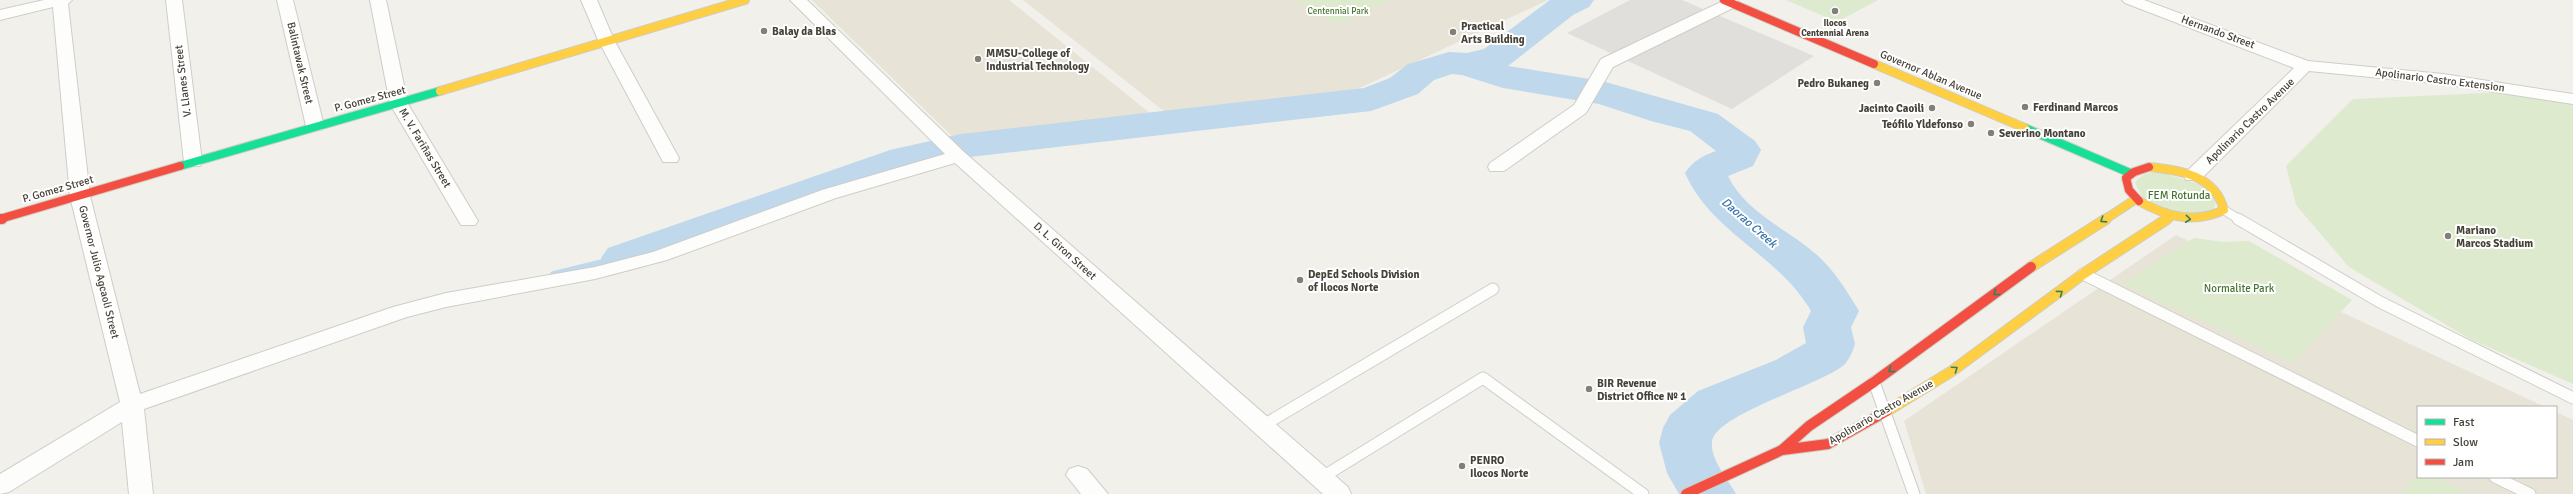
<svg xmlns="http://www.w3.org/2000/svg" width="2573" height="494" viewBox="0 0 2573 494" font-family="Signika,sans-serif">
<rect width="100%" height="100%" fill="#f1f0eb"/>
<g fill="#e7e3d7">
<path d="M812 0H1009L1156 118 956 140Z"/>
<path d="M1023 0H1548L1336 99 1165 112Z"/>
<path d="M2176 235 2545 407H2418V477H2556V412L2573 420V494H1926L1904 421Z"/>
</g>
<g fill="#ddeacd">
<path d="M1295 0H1391L1336 24Z"/>
<path d="M1786 0H1878L1837 22Z"/>
<path d="M2509 92 2573 104V384L2470 339 2349 267 2296 205 2286 166 2353 99Z"/>
<path d="M2163 173 2202 185 2217 200 2212 213H2173L2142 197 2135 183C2141 173 2152 172 2163 173Z"/>
<path d="M2194 238 2224 242 2249 241 2352 300 2293 363 2123 284Z"/>
<path d="M2418 472V477H2436L2470 494H2401Z"/>
</g>
<path fill="#e0dfdb" d="M1630 0H1682L1814 56 1732 109 1567 33Z"/>
<g fill="none" stroke-linecap="round" stroke-linejoin="round">
<path stroke="#bfd8ec" stroke-width="8" d="M554 275 624 258"/>
<path fill="#bfd8ec" fill-rule="evenodd" d="M1550 0H1594L1589 7 1573 15 1508 66 1602 81 1718 114 1755 141 1761 150 1753 166 1728 176C1746 213 1788 229 1817 255 1834 270 1847 291 1859 311L1851 327 1855 344C1853 351 1849 360 1844 365 1820 385 1714 415 1712 442 1710 459 1728 479 1736 494H1679L1667 473 1659 443 1663 428 1670 415 1698 391 1776 360 1806 343 1803 327 1811 311C1779 255 1712 234 1685 173 1693 161 1702 156 1716 151L1690 131 1651 121 1599 104 1503 88 1462 75 1452 74 1434 80 1418 94 1371 111 961 158 949 155 945 162 919 168 640 268 624 272 608 268 601 258 608 248 890 150 930 141 942 144 947 137 961 134 1364 88 1390 78 1408 64 1449 52 1467 53 1484 49Z"/>
<g stroke="#cfcdc9" stroke-width="10">
<path id="lane-far1" d="M2224 210 2240 220"/>
</g>
<g stroke="#cfcdc9" stroke-width="13">
<g id="lane">
<path d="M2238 219 2380 302 2573 398"/>
<path d="M2083 274 2418 441"/>
<path d="M1874 382 1914 494"/>
<path d="M1262 426 1493 289"/>
<path d="M2495 477 2530 494"/>
<path d="M1321 478 1483 378 1643 494"/>
</g>
</g>
<g stroke="#cfcdc9" stroke-width="2">
<g id="street">
<path d="M44 0H72L68 4 90 196 140 394 393 307 446 293 595 267 653 252 822 190 945 154 790 0H807L964 152 1348 487 1351 494H1323L955 163 836 198 667 260 595 279 446 307 407 317 144 409 153 494H129L122 422 9 492 0 494V474L120 402 70 196 53 7 0 20V10Z"/>
<path d="M166 0H182L202 162 200 166H186L184 162Z"/>
<path d="M277 0H293L324 126 321 130H309L306 126Z"/>
<path d="M370 0H386L408 104 478 221 475 225H461L390 104Z"/>
<path d="M581 0H597L614 40 679 158 677 162H663L661 158 598 40Z"/>
<path d="M1725 0H1737L1739 3 1737 6 1613 67 1586 113 1504 171H1490L1488 167 1490 163 1574 105 1601 59Z"/>
<path d="M2122 0H2144L2308 61 2443 74 2573 94V104L2443 84 2309 71 2200 180H2186L2184 176 2186 172 2294 68 2125 3Z"/>
<path d="M1078 466 1087 469 1108 494H1081L1066 475 1069 469Z"/>
</g>
</g>
<g stroke="#d0cdc2" stroke-width="10">
<g id="fast">
<path d="M2025 128 2130 173"/>
<path d="M180 166 440 91"/>
</g>
</g>
<g stroke="#d0cdc2" stroke-width="10">
<g id="slow-far1">
<path d="M1874 64 2025 128"/>
<path d="M440 91 745 0"/>
<path d="M2139 201C2167 217 2194 224 2224 210 2215 175 2180 170 2149 167"/>
<path d="M2104 220 2136 199"/>
<path d="M2166 220 2171 216"/>
</g>
</g>
<g stroke="#d0cdc2" stroke-width="12">
<g id="slow">
<path d="M2031 267 2106 219"/>
<path d="M1887 411 1952 371 2083 274 2167 219"/>
</g>
</g>
<g stroke="#d0cdc2" stroke-width="10">
<g id="jam-far1">
<path d="M1724 0 1874 64"/>
<path d="M2139 201 2129 190 2126 178 2134 172 2149 167"/>
<path d="M0 219 180 166"/>
</g>
</g>
<g stroke="#d0cdc2" stroke-width="12">
<g id="jam">
<path d="M0 219H2"/>
<path d="M1782 450 1809 426 1874 382 2031 267"/>
<path d="M1686 494 1782 450 1828 444 1887 411"/>
</g>
</g>
<use href="#lane-far1" stroke="#fdfdfc" stroke-width="8"/>
<use href="#lane" stroke="#fdfdfc" stroke-width="11"/>
<use href="#street" fill="#fdfdfc" fill-rule="evenodd"/>
<use href="#fast" stroke="#16e098" stroke-width="8"/>
<use href="#slow-far1" stroke="#ffcf43" stroke-width="8"/>
<use href="#slow" stroke="#ffcf43" stroke-width="10"/>
<use href="#jam-far1" stroke="#f24e42" stroke-width="8"/>
<use href="#jam" stroke="#f24e42" stroke-width="10"/>
</g>
<defs><path id="oneway-chevron" d="M-2-3.5L2.5 0L-2 3.5" fill="none" stroke-width="1.6" stroke-linecap="round" stroke-linejoin="round"/></defs>
<g stroke="#33815e">
<use href="#oneway-chevron" transform="translate(2188 219) rotate(6)"/>
<use href="#oneway-chevron" transform="translate(2103 220) rotate(147)"/>
<use href="#oneway-chevron" transform="translate(1996 293) rotate(144)"/>
<use href="#oneway-chevron" transform="translate(2060 293) rotate(-36)"/>
<use href="#oneway-chevron" transform="translate(1955 369) rotate(-35)"/>
<use href="#oneway-chevron" transform="translate(1891 370) rotate(144)"/>
</g>
<g fill="#827f77" stroke="#fff" stroke-width="1.5">
<circle cx="1835" cy="11" r="4"/>
<circle cx="764" cy="31" r="4"/>
<circle cx="1453" cy="32" r="4"/>
<circle cx="978" cy="59" r="4"/>
<circle cx="1877" cy="83" r="4"/>
<circle cx="2025" cy="107" r="4"/>
<circle cx="1932" cy="108" r="4"/>
<circle cx="1971" cy="124" r="4"/>
<circle cx="1991" cy="133" r="4"/>
<circle cx="2448" cy="236" r="4"/>
<circle cx="1300" cy="280" r="4"/>
<circle cx="1589" cy="389" r="4"/>
<circle cx="1462" cy="466" r="4"/>
</g>
<g text-anchor="middle" dominant-baseline="central" stroke-width="4" stroke-linejoin="round" paint-order="stroke">
<g font-size="9" fill="#44752e" stroke="#fff">
<text x="1338" y="11">Centennial Park</text>
</g>
<g font-size="9" font-weight="bold" fill="#474238" stroke="#fff">
<text x="1835" y="23">Ilocos<tspan x="1835" dy="10">Centennial Arena</tspan></text>
</g>
<g font-size="11" font-weight="bold" fill="#474238" stroke="#fff" text-anchor="start">
<text x="1461" y="26">Practical<tspan x="1461" dy="13">Arts Building</tspan></text>
<text x="772" y="31">Balay da Blas</text>
<text x="986" y="53">MMSU-College of<tspan x="986" dy="13">Industrial Technology</tspan></text>
<text x="1869" y="83" text-anchor="end">Pedro Bukaneg</text>
<text x="2033" y="107">Ferdinand Marcos</text>
<text x="1924" y="108" text-anchor="end">Jacinto Caoili</text>
<text x="1963" y="124" text-anchor="end">Teófilo Yldefonso</text>
<text x="1999" y="133">Severino Montano</text>
<text x="2456" y="230">Mariano<tspan x="2456" dy="13">Marcos Stadium</tspan></text>
<text x="1308" y="274">DepEd Schools Division<tspan x="1308" dy="13">of Ilocos Norte</tspan></text>
<text x="1597" y="383">BIR Revenue<tspan x="1597" dy="13">District Office № 1</tspan></text>
<text x="1470" y="460">PENRO<tspan x="1470" dy="13">Ilocos Norte</tspan></text>
</g>
<g font-size="11" fill="#474238" stroke="#fff">
<text transform="translate(2218 32) rotate(20)">Hernando Street</text>
<text transform="translate(300 63) rotate(77)">Balintawak Street</text>
<text transform="translate(1931 75) rotate(23)">Governor Ablan Avenue</text>
<text transform="translate(2440 80) rotate(7)">Apolinario Castro Extension</text>
<text transform="translate(183 81) rotate(-97)">V. Llanes Street</text>
<text transform="translate(370 99) rotate(-15)">P. Gomez Street</text>
<text transform="translate(2250 121) rotate(-44)">Apolinario Castro Avenue</text>
<text transform="translate(425 148) rotate(59)">M. V. Fariñas Street</text>
<text transform="translate(58 189) rotate(-16)">P. Gomez Street</text>
<text transform="translate(1065 251) rotate(42)">D. L. Giron Street</text>
<text transform="translate(99 272) rotate(76)">Governor Julio Agcaoli Street</text>
<text transform="translate(1881 412) rotate(-30)">Apolinario Castro Avenue</text>
</g>
<g font-size="11" fill="#44752e" stroke="#fff">
<text x="2179" y="195">FEM Rotunda</text>
<text x="2239" y="288">Normalite Park</text>
</g>
<g font-size="12" font-style="italic" fill="#3773ad" stroke="#fff">
<text transform="translate(1749 223) rotate(41)">Daorao Creek</text>
</g>
</g>
<rect x="2417" y="406" width="140" height="72" fill="#ffffff" stroke="#b5b3af"/>
<rect x="2425" y="419" width="20" height="6" fill="#16e098" stroke="#b5b3af"/>
<text x="2453" y="426" font-size="12" fill="#474238">Fast</text>
<rect x="2425" y="439" width="20" height="6" fill="#ffcf43" stroke="#b5b3af"/>
<text x="2453" y="446" font-size="12" fill="#474238">Slow</text>
<rect x="2425" y="459" width="20" height="6" fill="#f24e42" stroke="#b5b3af"/>
<text x="2453" y="466" font-size="12" fill="#474238">Jam</text>
</svg>
